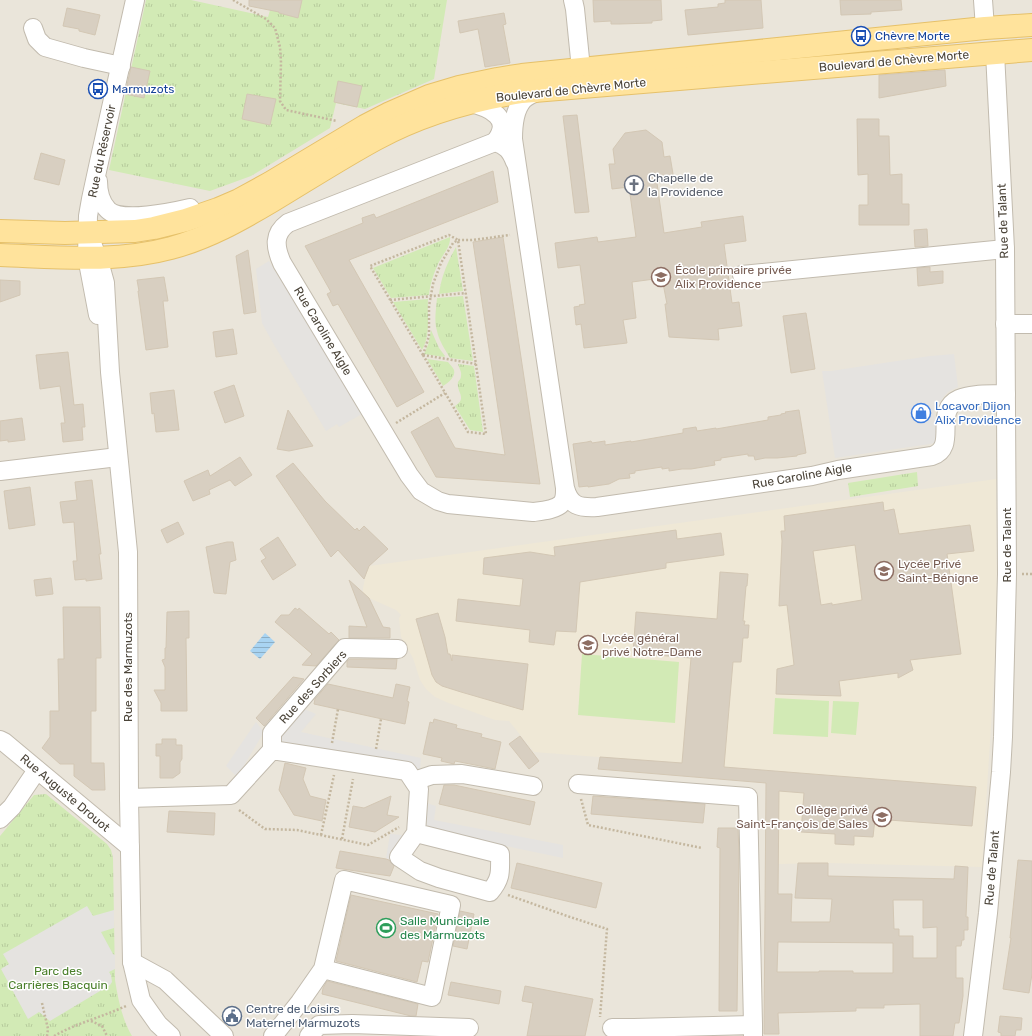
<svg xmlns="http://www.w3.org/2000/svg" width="1032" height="1036" viewBox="0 0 1032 1036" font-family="Rubik,sans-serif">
<defs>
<pattern id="grass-tufts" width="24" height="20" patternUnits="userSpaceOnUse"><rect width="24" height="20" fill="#d2eab5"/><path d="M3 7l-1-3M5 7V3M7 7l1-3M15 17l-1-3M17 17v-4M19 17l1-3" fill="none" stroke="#b6ca9c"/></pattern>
<pattern id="water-rules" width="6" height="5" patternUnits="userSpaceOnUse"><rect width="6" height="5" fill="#a9d4f2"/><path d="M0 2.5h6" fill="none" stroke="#8caec5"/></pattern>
</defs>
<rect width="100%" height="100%" fill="#f6f3ec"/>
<rect fill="#eae5da" x="0" y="0" width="1032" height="1036"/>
<path fill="#efe8d6" d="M996 479 997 632 982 867 828 863 778 864 779 771 534 752 509 721 495 720 446 702 435 697 426 689 420 680 413 658 401 637 399 618 401 615 396 610 369 598 363 593V588L366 574 369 566Z"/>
<g fill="url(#grass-tufts)">
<path d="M146 0H191L268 17 273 0H447L434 79 365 109 336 103 330 128 251 176 210 191 109 170Z"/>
<path d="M450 237C451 247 442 255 438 264 434 273 430 284 429 295L391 298 373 268Z"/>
<path d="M456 247 463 291 439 294C441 277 448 261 456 247Z"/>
<path d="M463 296 473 361 450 358C445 349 439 341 437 331 434 321 436 309 437 298Z"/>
<path d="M428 299C427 316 431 335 422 350L393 302Z"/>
<path d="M431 330 439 348 445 356 444 357 424 354 428 345Z"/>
<path d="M427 359 448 362C450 365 453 367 454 370 456 377 448 383 443 386Z"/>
<path d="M458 364 474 366 483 432 470 430 455 406C468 398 456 392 458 382 459 380 461 379 461 376 462 372 459 368 458 364Z"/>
<path d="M917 472 918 486 850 497 848 483Z"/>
<path d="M46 794 107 844 111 850 113 858 115 980C118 999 122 1019 132 1036H0V836L34 795Z"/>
</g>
<g fill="#d2eab5">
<path d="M582 654 679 662 675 723 578 715Z"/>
<path d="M775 698 829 701 828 737 773 734Z"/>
<path d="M833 701 859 702 856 735 831 733Z"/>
</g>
<g fill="#e5e3e0">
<path d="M269 261 362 414 339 427 337 424 326 431 273 343 262 323 256 269Z"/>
<path d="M954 354 958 387 948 392 945 395 934 411 938 435 936 441 934 443 930 444 835 458 822 371H831L930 356Z"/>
<path d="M302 708 316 714 301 732 421 758 420 771 276 740Z"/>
<path d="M256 722 264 732 237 777 226 766Z"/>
<path d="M424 802 436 806 434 820 563 845V858L419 828Z"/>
<path d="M390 834 403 835 397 863 386 858Z"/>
<path d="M87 906 93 916 114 910V928L101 932 113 954 115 955V969L109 972 111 975 112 982 110 985 50 1021 39 1012 28 1019 1 969 9 964 3 954Z"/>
</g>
<path fill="url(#water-rules)" d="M265 633 275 642 260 659 250 651Z"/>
<g fill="#d8cfc1" stroke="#d3c7b4" fill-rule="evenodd">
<path d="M249 0H302L298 18 279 13V12L249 6Z"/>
<path d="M593 0H661L662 20 652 21V23L619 24H611V21L594 22Z"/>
<path d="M725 0H761L763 28 688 35 685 10 718 7V4L725 3Z"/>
<path d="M840 0H901L902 10 871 12V14L841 15Z"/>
<path d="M67 8 100 15 95 35 79 31V29L63 26Z"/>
<path d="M504 13 506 24 503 25 510 63 485 67 478 29 460 33 458 21Z"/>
<path d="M131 67 150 71 144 98 125 94Z"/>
<path d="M945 70 946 86 879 98V75Z"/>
<path d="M338 81 362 86 357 107 334 102Z"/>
<path d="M247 94 276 99 270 125 242 119Z"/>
<path d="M577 115 589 212 575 213 563 116Z"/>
<path d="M857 119H879V136H889L890 175 902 174V204H909V225H859V205H868V174L858 175Z"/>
<path d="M646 130 662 142 664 157 670 156 674 180 657 183 664 233 702 227 701 222 743 216 746 241 724 244 732 303 739 302 742 326 718 329 719 340 669 337 665 304H667L662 278 632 282 636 318 623 320 627 343 584 348 581 324 576 325 574 307 580 306 579 305 585 304 580 265 558 268 555 243 597 237 598 242 636 237 629 187 612 189 609 164H615L613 149 625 133Z"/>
<path d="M41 153 65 160 59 185 34 179Z"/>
<path d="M493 171 498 202 349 260 424 392 397 407 338 304 333 306 327 294 331 292 305 246 363 223 362 218 374 214 376 218Z"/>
<path d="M927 229 928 246 915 247 914 230Z"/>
<path d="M503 237 519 344 540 484 436 477 411 432 438 417 455 448 505 455 473 242Z"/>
<path d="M248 250 256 312 244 314 236 256Z"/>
<path d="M930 267V272L943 271V283L918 286 917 268Z"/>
<path d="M164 277 168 301H163L168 347 146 350 138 291H139L137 280Z"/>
<path d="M0 280 20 281V295L0 302Z"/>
<path d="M806 313 815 369 791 373 783 316Z"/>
<path d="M233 329 237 354 216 357 213 332Z"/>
<path d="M68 352 74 405 83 404 85 427H82L83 440 63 442 61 423H65L60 386 40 389 36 355Z"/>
<path d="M234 385 244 416 225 423 214 392Z"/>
<path d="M174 390 179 430 156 432 154 413 152 414 150 393Z"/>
<path d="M288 410 313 446 289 451 277 449Z"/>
<path d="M799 410 806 453 797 455V456L777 458H765L755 460 754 456H748V454L721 458V460L714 461 715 465 691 469H682L669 471V468L662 469V467L635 471V473L629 474 630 478 619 479 609 484 588 487V486L579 487 573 444 587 442 591 441 592 443 605 441V445L631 441V442L683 433V429L696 427 697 431 716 428V429L768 420V417L781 415V414L786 413 785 412Z"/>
<path d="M22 418 25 440 8 442V440L0 441V421Z"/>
<path d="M240 457 252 475 235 486 230 480 209 490 210 494 193 501 184 481 208 470 210 476Z"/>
<path d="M293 463 325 501 355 530 357 528 359 531 364 526 388 549 369 566 364 579 338 550 331 557 276 476Z"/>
<path d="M92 480 101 554H99L102 579 86 581V579L75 580 73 561H77L74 522 63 523 60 502 77 500 75 482Z"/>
<path d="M30 487 35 525 9 529 4 491Z"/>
<path d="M883 502 884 511 894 509 899 534 970 525 974 551 947 554 961 654 910 660 913 670 898 678V673L839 681 841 696 776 694 777 669 794 665 787 605 779 606 782 541 781 531H785L784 516ZM855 545 862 600 832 605V603L821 605 813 551Z"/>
<path d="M178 522 184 534 167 543 161 530Z"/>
<path d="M676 530 677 539 721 533 724 555 666 563V568L580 582 576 632 556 631 554 645 529 642 530 630 456 621 458 599 520 606 523 579 483 574 484 558 530 552 555 556 554 547Z"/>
<path d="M278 537 296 565 273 580 261 561 266 558 260 549Z"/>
<path d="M227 542H233L236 560 230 562 226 594 214 593 206 547Z"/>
<path d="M720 572 748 574 747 586H746L743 621H745L744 625H749L748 638H743L741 662H733L724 767 976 787 972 826 875 819 873 837 854 836V845L835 844V834L801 832 804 793 779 791 778 894H792L791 922H830L832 899 795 898 798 863H828V876L954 879 955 866 968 867 966 917H968V930H964V940H962L961 946H956V978H963V996L959 1023H955L953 1036H920V1004L884 1005V1008H856V1011L778 1013 779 1034H764L766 783 598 769 600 757 682 763 691 658 633 653 636 612 717 619ZM893 900H923V928L937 927V958H913V936H899V929H894ZM778 942 893 943V973H853V971H819V972H777Z"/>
<path d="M51 578 53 594 36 596 34 580Z"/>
<path d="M349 580 369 598 383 627 390 628V638H349V626L367 627Z"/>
<path d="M63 607H100L101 658H96V711H91V763H104L105 790H92L74 776V764H60L42 748 50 737V711H59L58 659H64Z"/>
<path d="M295 608 298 610 299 608 329 634 331 632 339 640 316 666 302 665 312 654 275 622 281 615H289Z"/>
<path d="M189 611V638H186L187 711H161V703L154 690H165V667L162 660 165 659V648H166L167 612Z"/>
<path d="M438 613 445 637 448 654H450L452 661V655L528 664 523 710 461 692 442 686 436 682 432 675 416 619Z"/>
<path d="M350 659H397L396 669 347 667V661Z"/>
<path d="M293 677 304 679 264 726 256 718Z"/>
<path d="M328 684 393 698 396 684 410 687 407 701 409 702 405 724 314 704 315 699Z"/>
<path d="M434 719 457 725 456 728 482 734 481 737 501 742 495 769 455 761 454 764 441 761 442 758 423 754 430 722 433 723Z"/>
<path d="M520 736 539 761 529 769 509 744Z"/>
<path d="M162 739H176V745H182V759L180 762V773L173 778H160V756H156V744H162Z"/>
<path d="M285 763 306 768 303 779 310 796 326 800 322 821 294 815 279 790Z"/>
<path d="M444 785H454L535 802 530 825 439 804Z"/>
<path d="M391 796 387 815 399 817 375 832 349 827 353 806 364 808Z"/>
<path d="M593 796 705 804 703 823 591 814Z"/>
<path d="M169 811 215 813 214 835 167 832Z"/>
<path d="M718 828H738L739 854 737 1011H719L720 848 717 847Z"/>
<path d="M340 851 386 859 389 860 394 866 390 876 336 868Z"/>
<path d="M1018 860 1032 861V974L1029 993 1003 989 1011 938H1010Z"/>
<path d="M517 863 602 883 596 908 511 888Z"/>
<path d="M351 895 438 914 428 962 422 961 417 982 336 961Z"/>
<path d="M460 911 474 914 467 949 453 946Z"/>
<path d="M327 981 418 1004 416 1016H411L322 994 323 988Z"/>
<path d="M451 982 501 991 499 1004 448 995Z"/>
<path d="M525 986 593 999 585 1036H527L533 1003 522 1001Z"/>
<path d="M1000 1016 1022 1018 1021 1030H1016L1015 1036H1001V1033L998 1032Z"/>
</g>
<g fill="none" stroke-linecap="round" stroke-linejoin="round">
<g stroke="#c2bbae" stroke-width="20">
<g id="minor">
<path d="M573 0 575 9 581 69"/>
<path d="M983 0 985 28"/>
<path d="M33 28 37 39 45 47 84 58 121 66"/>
<path d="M540 91C534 93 528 95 523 100 514 110 513 126 513 139L565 488C570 506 579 508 597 507L812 476 838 470 932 456C959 447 932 411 959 399 973 393 991 395 1006 394"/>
<path d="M469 103C489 107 514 118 495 142"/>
<path d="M515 162C511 151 506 145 495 142L288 223C273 234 275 247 282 263L409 475 421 491 438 501 448 504 533 512C541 511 556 510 562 503 565 499 565 494 565 490"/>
<path d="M98 181C98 191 100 202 108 210 121 223 173 212 190 208"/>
<path d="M88 232 100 265 105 283 110 372 128 552 129 798 132 962 141 1000 158 1024 171 1036"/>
<path d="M742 275 1005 249"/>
<path d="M98 315 87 257 88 216 91 199 99 162 135 0"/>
<path d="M1005 324H1032"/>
<path d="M0 471 118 457"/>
<path d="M0 740 4 742 130 847"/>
<path d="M272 750V733L345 648 398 649"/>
<path d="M414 781 432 775 462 774 533 786"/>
<path d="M578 784 748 797 753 1025"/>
<path d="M129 798 231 795 272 750 407 771 419 789 416 833 500 854C500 871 502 878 490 892L439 878 420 871 399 857 416 833"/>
<path d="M0 819 12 807 37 770"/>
<path d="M132 962 165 980 224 1036"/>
<path d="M612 1028H634L753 1025V1036"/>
<path d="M273 1036 300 1002 323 969 344 880 451 905 432 997 323 969"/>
<path d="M309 1036 319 1025 352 1024 469 1028"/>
<path d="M973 1036 988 913 1001 772 1003 737 1007 574 1005 249 995 53"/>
</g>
</g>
<g stroke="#e6c16a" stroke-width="24">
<g id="major">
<path d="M0 231 65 233 135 231 154 228 186 220 218 209 239 200 270 183 365 126 390 113 429 96 459 87 497 79 522 75 985 28 1032 25"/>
<path d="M0 255C57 257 116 263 171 248 208 238 240 220 272 201 307 180 341 158 376 139 422 114 472 100 522 92L1032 50"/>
</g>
</g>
<g stroke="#c4b79f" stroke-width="2.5" stroke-dasharray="2 2" stroke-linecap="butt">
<path d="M233 0 266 19 275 28 280 47 281 62 280 101 286 110 337 121"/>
<path d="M390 300 466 293"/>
<path d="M423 355 370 266 449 235 458 240 486 434 468 432 423 355"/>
<path d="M423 355 429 336V306L433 284 441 263 453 243 458 240H472L510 235"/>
<path d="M423 355 476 364"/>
<path d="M396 423 445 393"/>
<path d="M1022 574H1032"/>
<path d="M332 743 338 709"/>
<path d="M376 749 381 719"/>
<path d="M581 799 588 825 702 848"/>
<path d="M239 810 265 829 297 830 368 845 399 827"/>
<path d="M321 835 334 775"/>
<path d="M342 839 353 779"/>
<path d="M508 895 570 917 607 929 600 1017"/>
<path d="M42 1003 48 1029 47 1036"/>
<path d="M91 1021 102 1026 107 1036"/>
<path d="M54 1036C77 1023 102 1017 126 1006"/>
</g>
<use href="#minor" stroke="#fff" stroke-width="18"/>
<use href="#major" stroke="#ffe39c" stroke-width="22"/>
</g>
<defs>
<g id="bus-ring" transform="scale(1)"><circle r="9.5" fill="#fff" stroke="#1a4fb4" stroke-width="1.5"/><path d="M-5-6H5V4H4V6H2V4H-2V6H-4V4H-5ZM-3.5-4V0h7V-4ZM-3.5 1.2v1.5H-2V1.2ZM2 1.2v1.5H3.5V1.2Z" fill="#1a4fb4"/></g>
<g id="church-ring" transform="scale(1)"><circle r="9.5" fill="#fff" stroke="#6b7280" stroke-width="1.5"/><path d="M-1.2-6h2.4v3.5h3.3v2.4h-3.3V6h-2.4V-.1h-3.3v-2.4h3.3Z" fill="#6b7280"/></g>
<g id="school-ring" transform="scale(1)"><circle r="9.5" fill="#fff" stroke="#8d6e63" stroke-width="1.5"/><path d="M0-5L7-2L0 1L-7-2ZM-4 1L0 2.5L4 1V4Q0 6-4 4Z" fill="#8d6e63"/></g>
<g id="shop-ring" transform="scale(1)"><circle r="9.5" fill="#fff" stroke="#3f7fe0" stroke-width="1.5"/><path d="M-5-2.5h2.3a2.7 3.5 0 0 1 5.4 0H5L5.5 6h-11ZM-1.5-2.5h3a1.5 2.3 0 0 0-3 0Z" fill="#3f7fe0"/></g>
<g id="stadium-ring" transform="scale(1)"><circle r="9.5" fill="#fff" stroke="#2e9e5b" stroke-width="1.5"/><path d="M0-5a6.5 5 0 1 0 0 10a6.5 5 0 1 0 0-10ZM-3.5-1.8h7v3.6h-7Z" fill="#2e9e5b"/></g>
<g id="civic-ring" transform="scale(1)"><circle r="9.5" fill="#fff" stroke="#5c6f8a" stroke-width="1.5"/><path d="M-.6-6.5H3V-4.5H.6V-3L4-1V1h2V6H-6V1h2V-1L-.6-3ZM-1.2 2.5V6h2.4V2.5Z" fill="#5c6f8a"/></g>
</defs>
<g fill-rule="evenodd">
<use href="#bus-ring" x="861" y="36"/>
<use href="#bus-ring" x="98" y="89"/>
<use href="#church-ring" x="634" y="185"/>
<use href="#school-ring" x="661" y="277"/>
<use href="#shop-ring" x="921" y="413"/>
<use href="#school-ring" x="884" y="571"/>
<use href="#school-ring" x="588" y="645"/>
<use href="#school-ring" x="882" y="817"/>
<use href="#stadium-ring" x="386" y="928"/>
<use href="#civic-ring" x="232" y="1016"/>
</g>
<g text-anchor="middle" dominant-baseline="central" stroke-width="3" stroke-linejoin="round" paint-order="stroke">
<g font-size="12" fill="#164399" stroke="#fff" text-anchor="start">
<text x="875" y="36">Chèvre Morte</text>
<text x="112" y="89">Marmuzots</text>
</g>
<g font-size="12" fill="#4b4439" stroke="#fff">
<text transform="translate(894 61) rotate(-5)">Boulevard de Chèvre Morte</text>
<text transform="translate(571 90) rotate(-6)">Boulevard de Chèvre Morte</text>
<text transform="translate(102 151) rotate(-78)">Rue du Réservoir</text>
<text transform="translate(1003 221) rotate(-92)">Rue de Talant</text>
<text transform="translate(323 331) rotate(59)">Rue Caroline Aigle</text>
<text transform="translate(802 476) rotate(-10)">Rue Caroline Aigle</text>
<text transform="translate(1007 545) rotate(-90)">Rue de Talant</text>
<text transform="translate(128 667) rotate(-90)">Rue des Marmuzots</text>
<text transform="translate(313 687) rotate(-48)">Rue des Sorbiers</text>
<text transform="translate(65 793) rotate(40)">Rue Auguste Drouot</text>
<text transform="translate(992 868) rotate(-85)">Rue de Talant</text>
</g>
<g font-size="12" fill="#5b616d" stroke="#fff" text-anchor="start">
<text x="648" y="178">Chapelle de<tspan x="648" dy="14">la Providence</tspan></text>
</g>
<g font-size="12" fill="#785e54" stroke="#fff" text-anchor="start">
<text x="675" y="270">École primaire privée<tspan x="675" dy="14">Alix Providence</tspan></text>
<text x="898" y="564">Lycée Privé<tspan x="898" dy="14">Saint-Bénigne</tspan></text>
<text x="602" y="638">Lycée général<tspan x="602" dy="14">privé Notre-Dame</tspan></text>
<text x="868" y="810" text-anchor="end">Collège privé<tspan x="868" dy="14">Saint-François de Sales</tspan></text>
</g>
<g font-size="12" fill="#366cbe" stroke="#fff" text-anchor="start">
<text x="935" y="406">Locavor Dijon<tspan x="935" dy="14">Alix Providence</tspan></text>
</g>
<g font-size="12" fill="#27864d" stroke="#fff" text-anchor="start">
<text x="400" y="921">Salle Municipale<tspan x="400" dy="14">des Marmuzots</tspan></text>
</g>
<g font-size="12" fill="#4a7f2a" stroke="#fff">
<text x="58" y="971">Parc des<tspan x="58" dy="14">Carrières Bacquin</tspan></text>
</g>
<g font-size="12" fill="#4e5e75" stroke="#fff" text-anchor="start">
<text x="246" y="1009">Centre de Loisirs<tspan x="246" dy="14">Maternel Marmuzots</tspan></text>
</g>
</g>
</svg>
